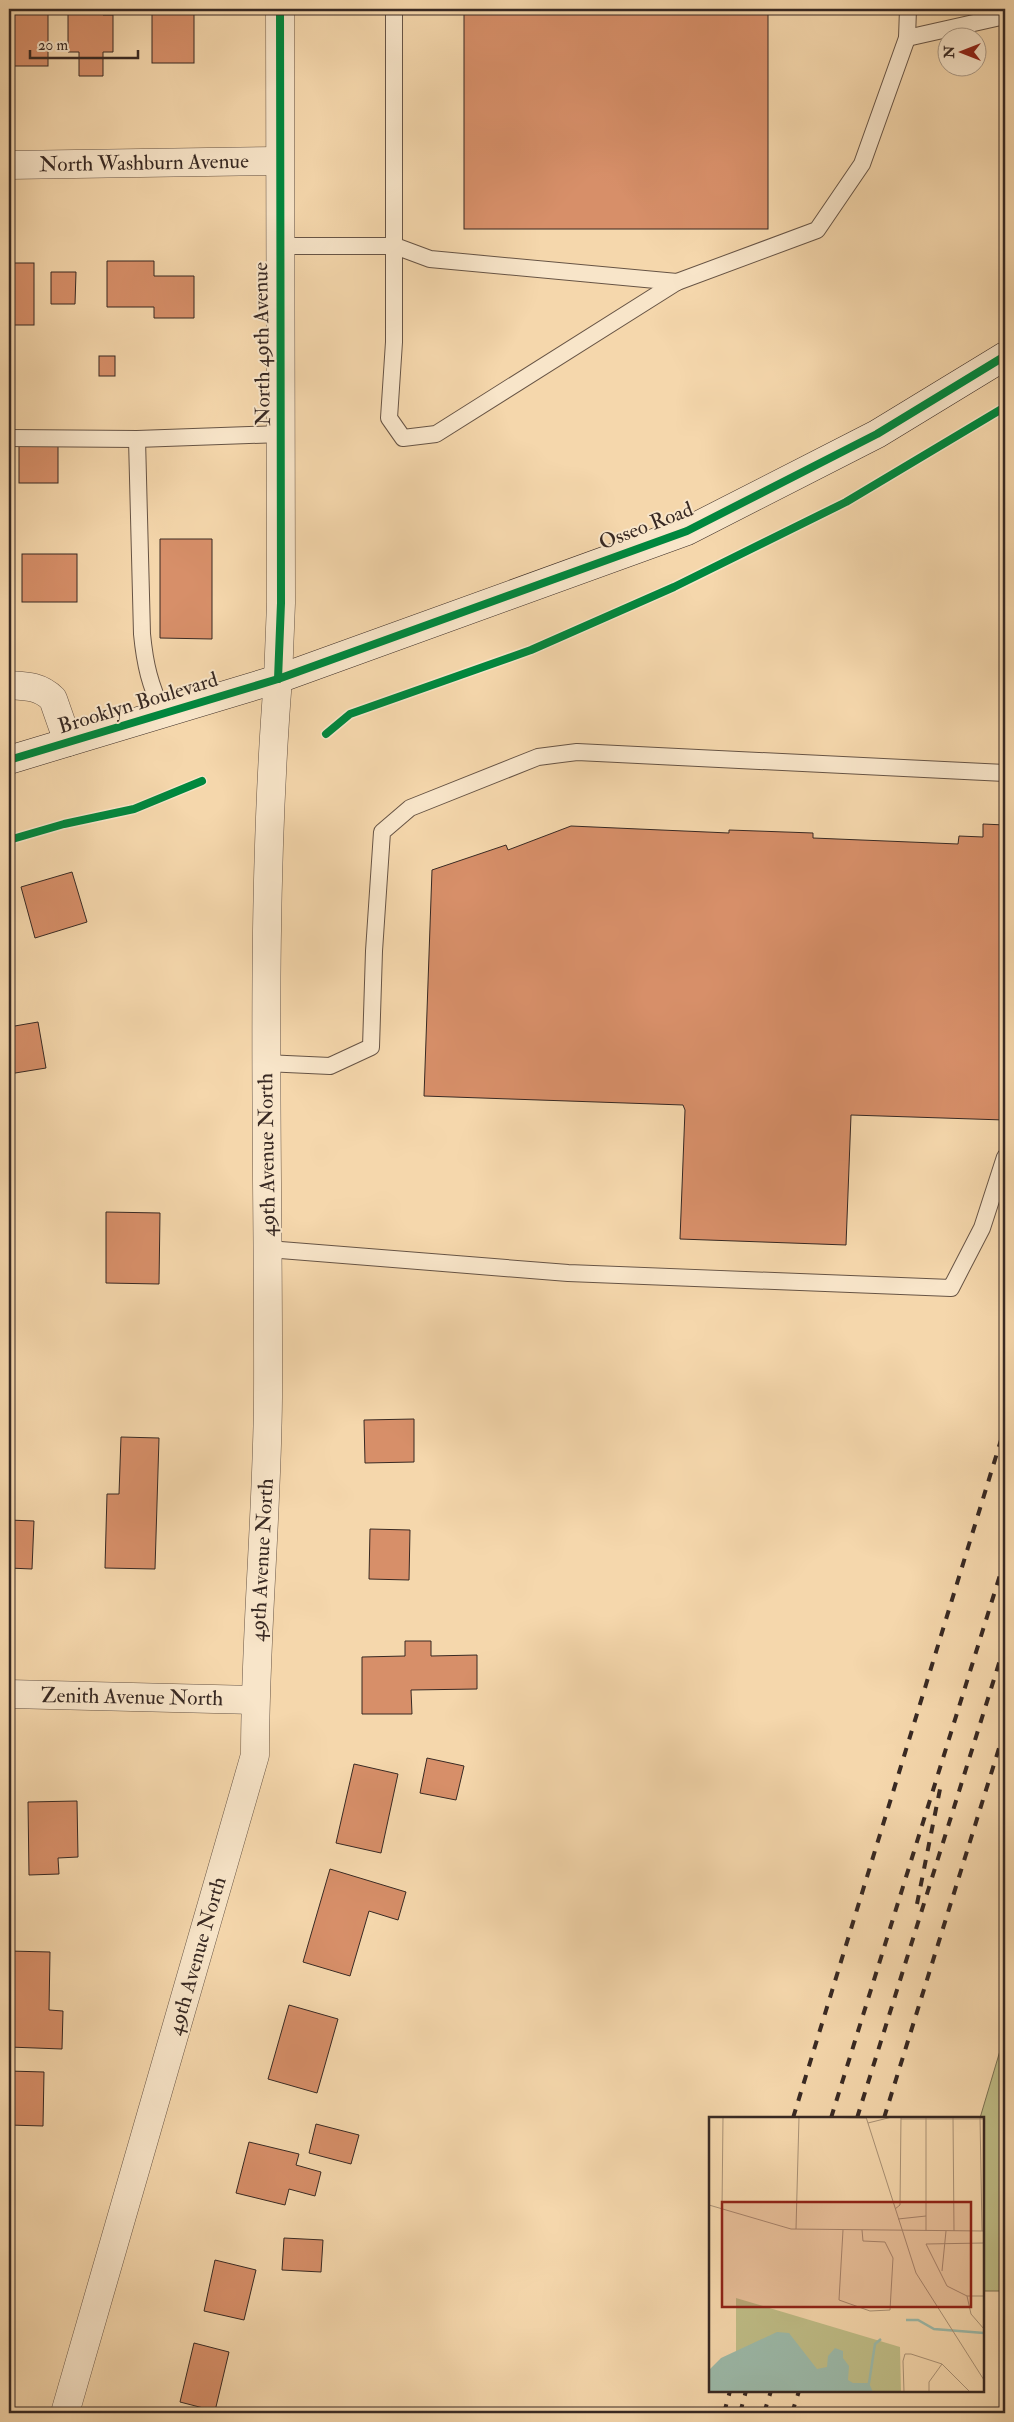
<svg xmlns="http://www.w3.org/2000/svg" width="1014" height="2422" viewBox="0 0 1014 2422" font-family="'IM FELL Double Pica',serif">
<rect width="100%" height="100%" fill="#f5d7ac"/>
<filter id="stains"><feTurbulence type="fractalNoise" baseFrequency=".004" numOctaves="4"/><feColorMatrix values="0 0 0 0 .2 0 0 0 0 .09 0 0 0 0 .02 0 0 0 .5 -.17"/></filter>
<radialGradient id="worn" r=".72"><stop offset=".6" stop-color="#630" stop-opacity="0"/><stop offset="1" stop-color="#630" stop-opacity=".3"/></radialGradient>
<path fill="#bfbd87" stroke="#7c7355" d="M1005 2034V2291H983V2118H980Z"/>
<g fill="#d78f69" stroke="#382923">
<rect x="9" y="9" width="39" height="57"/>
<path d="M68 9H103V15H113V52H103V76H79V52H68Z"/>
<rect x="152" y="9" width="42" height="54"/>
<rect x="464" y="9" width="304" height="220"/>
<path d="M107 261H154V276H194V318H154V307H107Z"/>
<rect x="9" y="263" width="25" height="62"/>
<path d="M51 272H76L75 304H51Z"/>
<rect x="99" y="356" width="16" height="20"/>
<rect x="19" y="445" width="39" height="38"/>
<path d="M160 539H212V639L160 638Z"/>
<rect x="22" y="554" width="55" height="48"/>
<path d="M983 824 1005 825 1004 1120 851 1115 846 1245 680 1239 685 1110 683 1105 424 1096 432 870 506 845 508 850 571 826 729 833V830L813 833V838L958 844 959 836 983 837Z"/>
<path d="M72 872 87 922 35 938 21 887Z"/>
<path d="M38 1022 46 1068 9 1074V1027Z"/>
<path d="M106 1212 160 1213 159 1284 106 1283Z"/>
<path d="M414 1419V1462L365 1463 364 1420Z"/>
<path d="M121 1437 159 1438 155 1569 105 1568 107 1494H119Z"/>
<path d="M9 1520 34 1521 32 1569 9 1568Z"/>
<path d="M370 1529 410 1530 409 1580 369 1579Z"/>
<path d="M405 1641H431V1656L477 1655V1689L411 1690 412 1714H362V1657L405 1656Z"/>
<path d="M427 1758 464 1766 456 1800 420 1793Z"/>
<path d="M354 1764 398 1774 381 1853 336 1843Z"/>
<path d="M77 1801 78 1857 58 1858 59 1874 29 1875 28 1802Z"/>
<path d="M330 1869 406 1892 398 1920 369 1911 350 1976 303 1962Z"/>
<path d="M9 1951 50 1952 49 2010 63 2011 62 2049 9 2047Z"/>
<path d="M289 2005 338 2019 317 2093 268 2079Z"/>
<path d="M9 2071 44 2072 43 2126 9 2125Z"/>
<path d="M316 2124 359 2135 351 2164 309 2153Z"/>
<path d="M249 2142 299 2154 296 2165 321 2172 315 2196 289 2189 285 2205 236 2193Z"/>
<path d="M284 2238 323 2240 321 2272 282 2270Z"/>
<path d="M215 2260 256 2270 244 2320 204 2311Z"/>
<path d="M194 2343 229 2352 215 2411 180 2402Z"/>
</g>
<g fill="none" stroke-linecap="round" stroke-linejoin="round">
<g stroke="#675445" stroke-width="18">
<g id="service">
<path d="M394 9V342L389 418 403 438 436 434 677 282 817 230 862 164 907 38 908 9"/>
<path d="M907 38 1005 16"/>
<path d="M279 246H395L430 259 677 282"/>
<path d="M9 438 137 439 281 434"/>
<path d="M137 439 142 634C145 665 150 685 163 713"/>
<path d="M265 1063 330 1066 371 1047 374 951 382 832 410 808 538 757 577 752 1005 773"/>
<path d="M268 1249 568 1273 951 1288 982 1228 1005 1157"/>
</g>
</g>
<g stroke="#675445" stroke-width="29">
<g id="minor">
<path d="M9 165 279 161"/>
<path d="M9 685C26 686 40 686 53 699L68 742"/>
<path d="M9 1694 255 1700"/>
<path d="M65 2413 255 1755C255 1636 267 1517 268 1398 269 1159 259 918 278 679"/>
</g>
</g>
<g stroke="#675445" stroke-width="29">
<path id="tertiary" d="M278 679 281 603 280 9"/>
</g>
<g stroke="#382923" stroke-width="29">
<path id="secondary" d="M9 760 278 679 687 531 877 434 1005 356"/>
</g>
<use href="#service" stroke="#f8e5c9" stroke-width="16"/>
<use href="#minor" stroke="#f8e5c9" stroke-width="28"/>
<use href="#tertiary" stroke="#f8e5c9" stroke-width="28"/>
<use href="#secondary" stroke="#f8e5c9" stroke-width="28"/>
<g stroke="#382923" stroke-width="4" stroke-dasharray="9 9" stroke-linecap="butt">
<path d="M917 1904 941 1784"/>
<path d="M793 2118 1005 1427"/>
<path d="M831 2118 1005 1559"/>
<path d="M857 2118 1005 1644"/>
<path d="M884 2118 1005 1729"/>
<path d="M724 2413 730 2391"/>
<path d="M740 2413 746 2391"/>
<path d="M764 2413 771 2391"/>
<path d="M792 2413 799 2391"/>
</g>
<g stroke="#f8e5c9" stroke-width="11">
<g id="cycleway">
<path d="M278 679 281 603 280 9"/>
<path d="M326 734 350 714 531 650 674 587 846 502 1005 407"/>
<path d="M9 760 278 679 687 531 877 434 1005 356"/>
<path d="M9 840 64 824 134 809 202 781"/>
</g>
</g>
<use href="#cycleway" stroke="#00873e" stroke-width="8"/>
</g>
<g text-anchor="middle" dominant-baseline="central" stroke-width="4" stroke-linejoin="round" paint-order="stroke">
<g font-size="21" fill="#382923" stroke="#f8e5c9">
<text transform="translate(144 163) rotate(-1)">North Washburn Avenue</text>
<text transform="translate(262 344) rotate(-91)">North 49th Avenue</text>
<text transform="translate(646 526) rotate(-21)">Osseo Road</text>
<text transform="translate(138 703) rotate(-17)">Brooklyn Boulevard</text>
<text transform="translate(267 1155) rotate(-91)">49th Avenue North</text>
<text transform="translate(262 1560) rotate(-87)">49th Avenue North</text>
<text transform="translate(132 1697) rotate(1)">Zenith Avenue North</text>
<text transform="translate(197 1956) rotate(-74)">49th Avenue North</text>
</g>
</g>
<g transform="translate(709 2117)">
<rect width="275" height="275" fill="#f5d7ac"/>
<path d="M27 181 191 230 192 275H27Z" fill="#bfbd87"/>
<path d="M68 215 80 216 108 252 118 250 119 239 126 231 134 234V241L140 249 139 263 144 266H160L164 275H0V253L12 241Z" fill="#9cbaaa"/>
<path fill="none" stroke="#9cbaaa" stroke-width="2.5" d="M197 203H209L225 212 275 216M152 275 160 266 166 227 172 222"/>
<path fill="none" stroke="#a99175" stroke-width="1" d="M106 0 157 1M157 0 207 156 275 263M217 0V114M244 0 245 114M271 0 273 114M192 2H275M159 6 183 0M0 88 82 112 275 114M13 92 14 0M186 92 191 88 192 0M189 102 217 99M87 112 90 0M134 113 130 183 161 194 181 193 184 141 176 125 154 124 153 113M275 126 217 127 238 169 258 179H275M233 154 237 114M258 179 262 197 275 212M195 275 194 244 196 237H202L233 247 261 275M220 275V265L233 247"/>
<path fill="#8f2418" fill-opacity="0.15" stroke="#8f2418" stroke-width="2.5" d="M13 85H262V190H13Z"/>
<rect width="275" height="275" fill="none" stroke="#382923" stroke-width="2.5"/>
</g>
<rect width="1014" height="2422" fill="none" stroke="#f5d7ac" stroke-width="30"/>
<rect x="10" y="10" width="994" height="2402" fill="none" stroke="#382923" stroke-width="2.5"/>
<rect x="15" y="15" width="984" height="2392" fill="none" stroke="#382923"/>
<g transform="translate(962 52) rotate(270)"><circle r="24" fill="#f8e5c9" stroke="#ab9a87"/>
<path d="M0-4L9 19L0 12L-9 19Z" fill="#8f2418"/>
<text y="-8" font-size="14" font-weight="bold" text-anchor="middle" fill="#382923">N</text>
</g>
<path d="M30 50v8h108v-8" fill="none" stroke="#382923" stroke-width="2.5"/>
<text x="38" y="50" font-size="15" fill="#382923" stroke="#f8e5c9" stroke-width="4" paint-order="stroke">20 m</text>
<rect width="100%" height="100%" filter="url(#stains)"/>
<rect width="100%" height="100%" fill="url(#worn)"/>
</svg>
